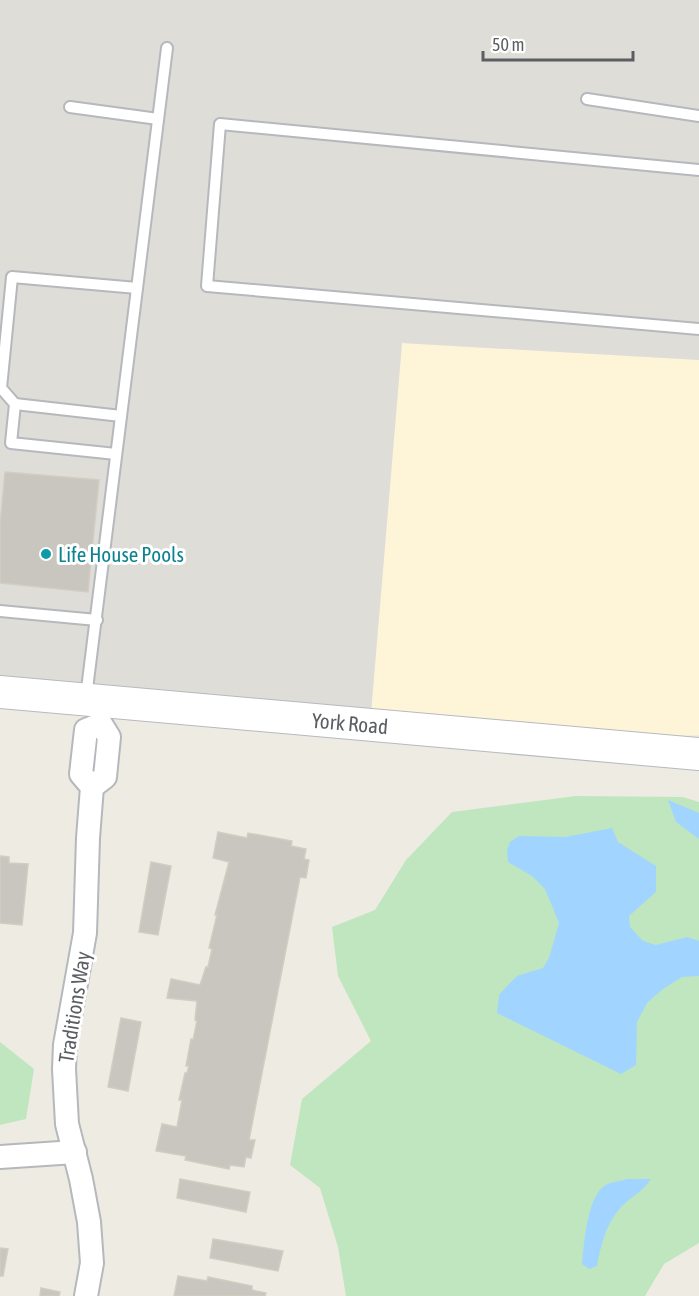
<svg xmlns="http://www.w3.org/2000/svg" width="699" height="1296" viewBox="0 0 699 1296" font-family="'Asap Condensed',sans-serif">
<rect width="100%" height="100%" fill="#eeebe3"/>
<path fill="#fef5d8" d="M402 343 699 360V735L639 737 371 713Z"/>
<path fill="#dfddd7" d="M0 0H699V360L402 343 371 713 0 681Z"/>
<g fill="#bfe6bf">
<path d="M576 796 683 797 699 802V1243L664 1264 645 1296H346L338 1247 320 1188 290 1165 302 1099 371 1041 338 976 332 927 375 910 406 860 452 812Z"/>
<path d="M0 1042 34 1069 26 1119 0 1125Z"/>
</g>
<g fill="#a1d5ff">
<path d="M668 800 699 813V839L676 822Z"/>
<path d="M612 828 618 842 656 866V892L629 916 630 927 643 941 656 945 687 937 699 941V976L682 977 663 989 647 1003 637 1022 636 1065 621 1074 497 1013 499 995 508 985 517 976 543 968 549 958 559 923 545 889 532 876 508 862 507 850 510 842 519 836 565 837Z"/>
<path d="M627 1179H651C642 1192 634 1195 623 1205 607 1221 601 1244 597 1266L589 1269 582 1264C584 1244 587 1199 604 1186 610 1182 621 1181 627 1179Z"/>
</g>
<g fill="#c9c6c0" stroke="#d2cdc1" stroke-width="1.5">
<path d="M5 472 99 480 88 592 0 583V525Z"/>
<path d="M218 832 247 838 248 833 292 841 291 846 306 849 304 859 309 860 306 878 300 877 249 1140H255L251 1158 246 1157 244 1167 230 1165 229 1169 185 1160 186 1156 156 1151 162 1124 177 1127 182 1100H179L185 1073H187L189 1066H186L191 1039 193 1040 197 1021 195 1020 197 1001 167 998 171 979 200 985 206 967H208L212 949 209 948 217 915H215L229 862 213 858Z"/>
<path d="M0 856 9 857V863L28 864 22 925 0 923Z"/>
<path d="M151 862 171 866 158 935 139 932Z"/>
<path d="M121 1018 141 1022 128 1091 108 1087Z"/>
<path d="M180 1179 250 1192 246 1212 177 1198Z"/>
<path d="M213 1239 283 1251 278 1271 210 1258Z"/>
<path d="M0 1248 8 1249 3 1276H0Z"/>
<path d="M178 1276 207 1281 208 1277 252 1286V1290L266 1293 265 1296H174Z"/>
<path d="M41 1288 60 1292 59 1296H40Z"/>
</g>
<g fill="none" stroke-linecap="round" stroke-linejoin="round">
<g stroke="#b5b8bd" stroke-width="14">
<g id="lane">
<path d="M587 99 699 116"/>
<path d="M70 107 158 119"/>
<path d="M699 170 220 124 207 286 699 329"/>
<path d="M15 404 11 443 116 454"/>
<path d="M121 416 15 404 1 388 12 277 137 288"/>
<path d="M0 611 97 620"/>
<path d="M86 697 167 48"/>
</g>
</g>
<g stroke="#b5b8bd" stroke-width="26">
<g id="street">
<path d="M0 1157 75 1152"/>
<path d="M86 1296 92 1263 89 1222 81 1179 67 1124 64 1069 65 1045 85 933 88 838 92 787 81 774 86 730 101 724 109 737 105 777 92 787"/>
</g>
</g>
<g stroke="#b6b9bf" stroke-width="34">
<path id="secondary" d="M0 692 699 754"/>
</g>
<use href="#lane" stroke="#fff" stroke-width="10"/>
<use href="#street" stroke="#fff" stroke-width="22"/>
<use href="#secondary" stroke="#fff" stroke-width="32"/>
</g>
<circle fill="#0f9aa8" stroke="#fff" stroke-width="2" cx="46" cy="554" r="6"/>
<g text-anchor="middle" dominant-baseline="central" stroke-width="6" stroke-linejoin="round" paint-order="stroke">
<g font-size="21" fill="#0d838f" stroke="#fff" text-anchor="start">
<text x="58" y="554">Life House Pools</text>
</g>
<g font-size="21" fill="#5b5f63" stroke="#fff">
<text transform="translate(350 723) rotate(5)">York Road</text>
<text transform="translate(74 1007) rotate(-81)">Traditions Way</text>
</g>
</g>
<path d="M483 51v9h150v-9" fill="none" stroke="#5b5f63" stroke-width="3"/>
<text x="492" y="51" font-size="18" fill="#5b5f63" stroke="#ffffff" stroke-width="4.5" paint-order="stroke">50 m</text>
</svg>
